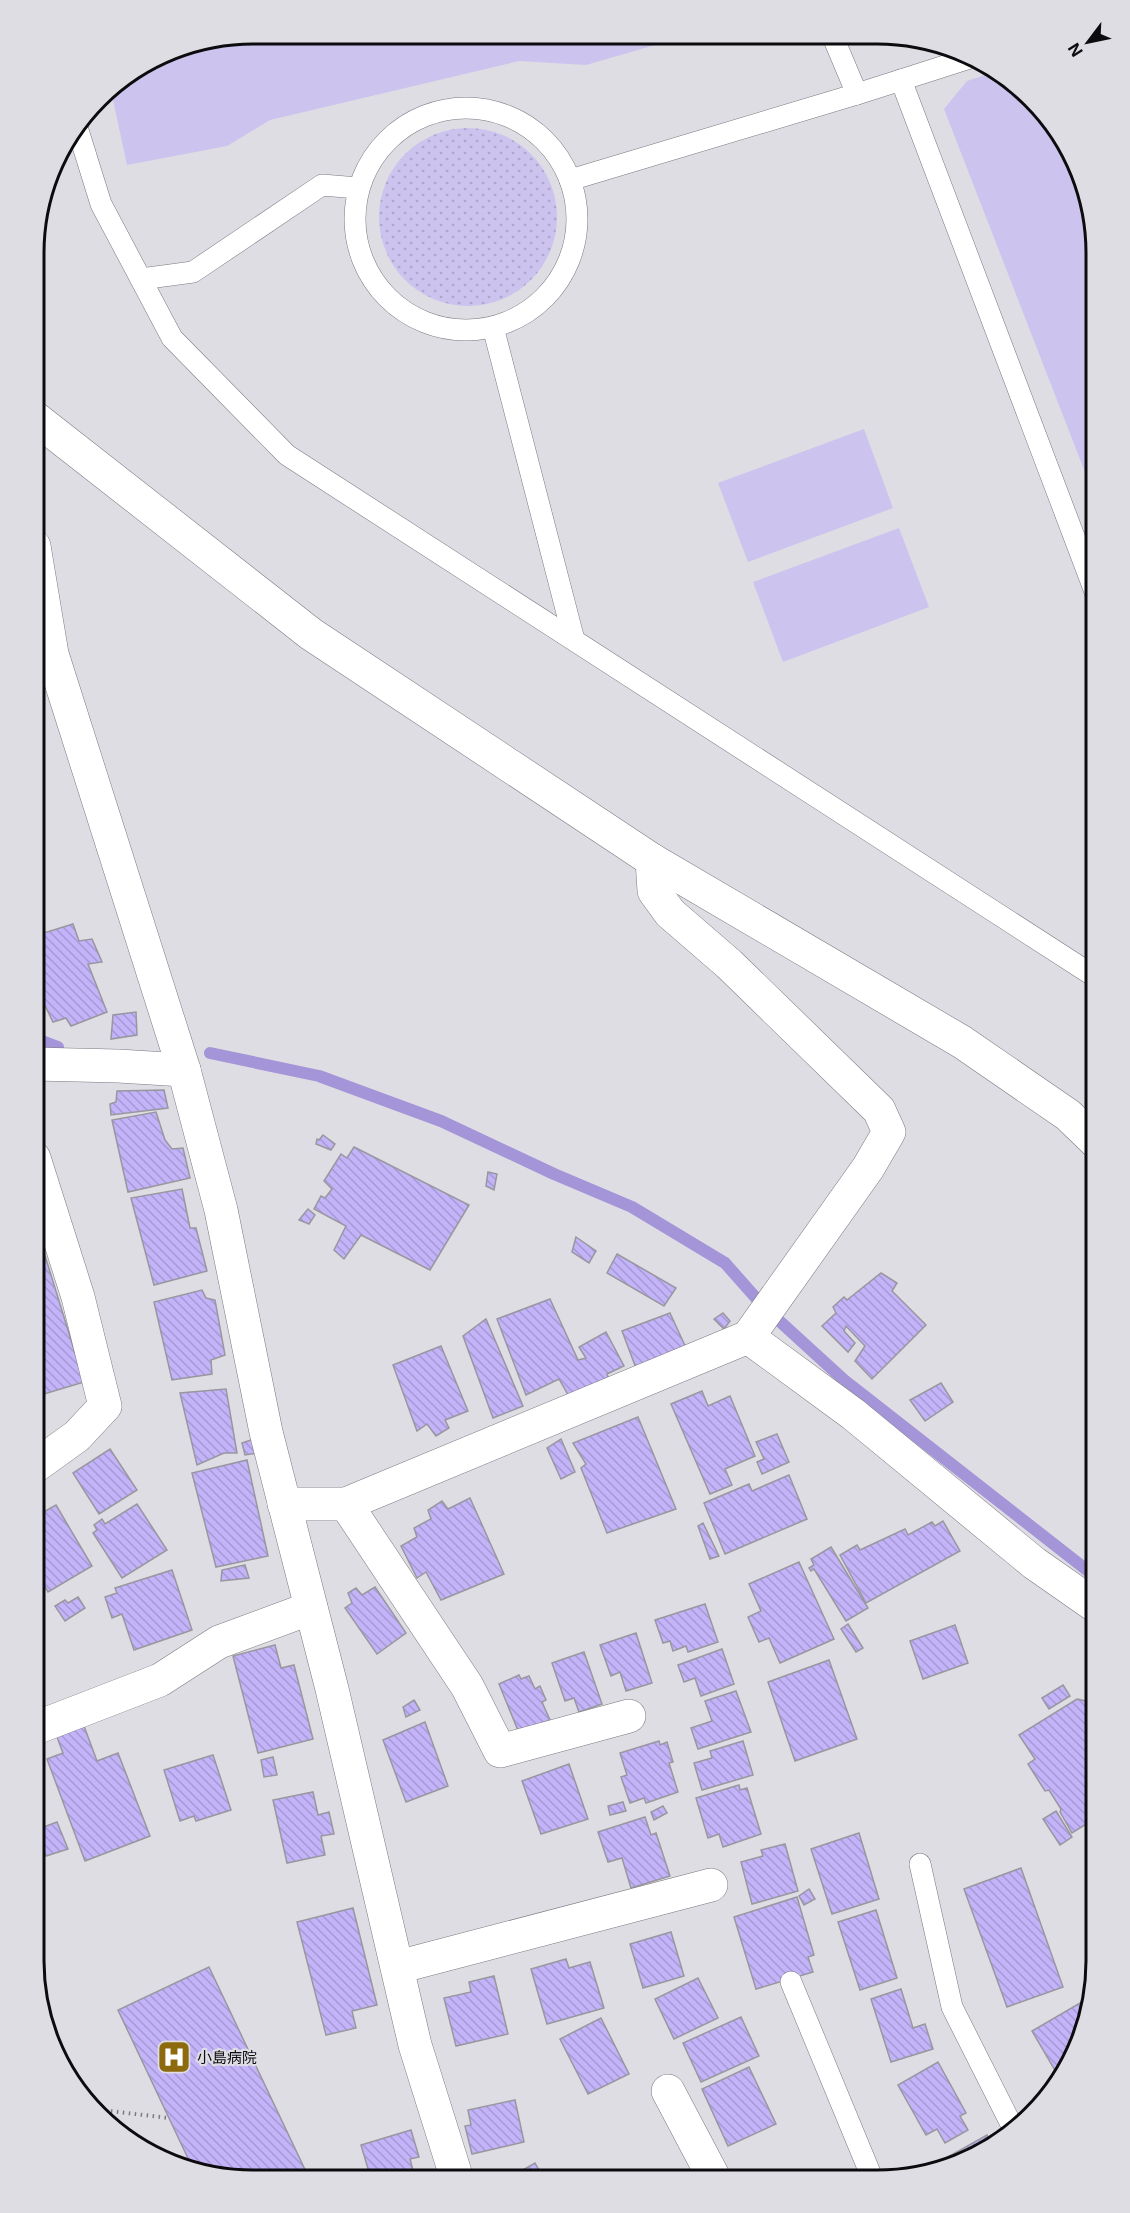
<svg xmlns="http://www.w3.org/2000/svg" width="1130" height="2213" viewBox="0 0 1130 2213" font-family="Inter,'Noto Sans JP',sans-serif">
<defs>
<pattern id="grass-dots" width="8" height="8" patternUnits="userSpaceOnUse" patternTransform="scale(1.5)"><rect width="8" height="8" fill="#ccc3ef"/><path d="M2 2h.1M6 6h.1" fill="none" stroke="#aea6cc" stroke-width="1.8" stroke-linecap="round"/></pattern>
<pattern id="building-back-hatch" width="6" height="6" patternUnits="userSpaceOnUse" patternTransform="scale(1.5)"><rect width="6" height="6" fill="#c3b3f9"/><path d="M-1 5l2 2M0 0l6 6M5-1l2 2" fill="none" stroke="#a699d4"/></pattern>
</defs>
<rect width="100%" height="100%" fill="#dedde4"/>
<circle fill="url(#grass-dots)" cx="468" cy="217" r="89"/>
<g fill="#ccc3ef">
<path d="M252 33 686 36 586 65 519 61 270 120 227 146 127 165 110 86 169 50Z"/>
<path d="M998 71 1023 88 1085 182 1097 252V503L944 109 967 81Z"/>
<path d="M864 429 893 508 748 562 718 483Z"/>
<path d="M899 528 929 607 783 662 753 582Z"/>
</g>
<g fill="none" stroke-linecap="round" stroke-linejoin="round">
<g stroke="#a494d8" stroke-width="12">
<path d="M34 1038 58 1047"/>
<path d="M210 1053 319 1076 441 1121 554 1174 632 1207 725 1263 764 1307 844 1380 1097 1578"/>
</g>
</g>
<g fill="url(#building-back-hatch)" stroke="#98979e" stroke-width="1.5">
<path d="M73 924 79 941 92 939 102 962 88 964 107 1012 71 1026 66 1018 53 1022 34 983V936Z"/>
<path d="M136 1012 137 1035 111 1039 113 1015Z"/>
<path d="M164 1090 168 1108 111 1115 110 1104 116 1102 117 1091Z"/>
<path d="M156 1112 165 1140 172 1149 183 1148 190 1178 128 1192 112 1120Z"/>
<path d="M323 1135 335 1144 331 1150 316 1144 317 1139 319 1140Z"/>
<path d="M354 1147 469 1205 430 1270 361 1235 344 1259 334 1250 346 1226 314 1209 321 1196 325 1198 332 1189 324 1181 341 1154 347 1158Z"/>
<path d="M488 1172 497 1174 494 1190 486 1186Z"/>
<path d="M182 1189 190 1228H196L207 1271 154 1285 131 1198Z"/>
<path d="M308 1209 315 1215 309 1224 299 1220Z"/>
<path d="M34 1220 84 1382 34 1397Z"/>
<path d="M576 1237 596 1251 589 1263 572 1252Z"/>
<path d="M617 1254 676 1288 664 1306 607 1273Z"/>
<path d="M881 1273 897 1283 892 1291 926 1325 872 1379 855 1361 865 1346 846 1326 844 1331 855 1343 848 1352 822 1326 836 1313 833 1307 844 1297 847 1300Z"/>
<path d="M202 1290 206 1298 215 1300 225 1355 211 1360 212 1374 172 1380 154 1302Z"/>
<path d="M550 1299 578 1360 586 1358 579 1347 606 1332 624 1366 607 1374 609 1380 571 1400 559 1379 526 1395 497 1319Z"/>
<path d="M670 1313 687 1350 636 1368 622 1331Z"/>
<path d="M723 1313 730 1321 724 1329 714 1319Z"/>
<path d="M486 1319 523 1406 493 1418 463 1336Z"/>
<path d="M441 1346 468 1411 445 1420 449 1428 436 1436 427 1424 417 1431 393 1365Z"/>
<path d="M941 1383 953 1402 925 1421 910 1400Z"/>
<path d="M226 1389 237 1453H224L197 1465 180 1393Z"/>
<path d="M702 1391 708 1406 730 1396 755 1456 725 1469 732 1485 710 1494 671 1404Z"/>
<path d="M638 1417 676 1509 607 1533 581 1468 586 1464 573 1443Z"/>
<path d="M777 1434 789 1462 762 1474 757 1462 764 1459 756 1442Z"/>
<path d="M254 1439 257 1453 245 1455 242 1443Z"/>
<path d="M561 1439 575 1472 561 1479 547 1448Z"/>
<path d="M110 1449 137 1490 99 1514 73 1473Z"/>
<path d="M247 1460 268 1556 216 1567 192 1473Z"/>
<path d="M789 1475 807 1519 725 1554 704 1503 749 1484 752 1491Z"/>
<path d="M470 1498 504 1574 441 1600 426 1572 417 1578 401 1546 417 1537 414 1528 431 1519 428 1510 442 1501 448 1509Z"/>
<path d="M137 1504 167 1550 122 1578 93 1533 97 1530 94 1525 102 1519 105 1524Z"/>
<path d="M56 1505 92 1566 48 1592 33 1567V1518Z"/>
<path d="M943 1521 960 1551 866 1603 840 1555 857 1545 860 1550 905 1529 908 1535 932 1522 935 1526Z"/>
<path d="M703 1523 719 1556 710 1559 698 1526Z"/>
<path d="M831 1547 868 1608 846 1621 814 1569 811 1571 809 1568 814 1565 811 1559Z"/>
<path d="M799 1562 834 1639 780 1663 769 1638 759 1642 748 1617 761 1611 749 1584Z"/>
<path d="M245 1565 249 1578 221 1581 222 1570Z"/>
<path d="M172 1570 192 1630 134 1650 122 1614 112 1618 105 1597 117 1593 115 1588Z"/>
<path d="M375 1587 406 1633 377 1654 345 1608 352 1603 348 1593 356 1588 362 1595Z"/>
<path d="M78 1597 85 1608 65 1621 55 1606 65 1600 68 1603Z"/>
<path d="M705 1604 718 1642 688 1652 686 1646 673 1651 670 1641 663 1643 655 1620Z"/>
<path d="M848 1624 863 1648 856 1652 841 1629Z"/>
<path d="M955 1625 968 1663 923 1679 910 1641Z"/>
<path d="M636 1633 652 1683 626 1691 620 1672 611 1676 600 1645Z"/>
<path d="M275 1645 281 1668 294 1665 313 1739 258 1753 233 1656Z"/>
<path d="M722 1649 734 1684 701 1696 695 1678 684 1682 678 1665Z"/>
<path d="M584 1652 602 1704 579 1712 574 1698 565 1701 552 1663Z"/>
<path d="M829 1660 857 1739 795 1761 768 1682Z"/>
<path d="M519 1675 521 1679 529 1676 535 1689 540 1686 546 1700 542 1702 550 1720 519 1733 499 1684Z"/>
<path d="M1063 1685 1070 1696 1049 1709 1042 1698Z"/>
<path d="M736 1691 751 1732 698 1749 691 1728 712 1721 705 1701Z"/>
<path d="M1077 1699 1086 1701 1094 1715 1089 1730 1097 1743V1812L1094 1814 1096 1818 1072 1833 1060 1812 1061 1809 1049 1790 1045 1791 1028 1764 1035 1759 1019 1735Z"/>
<path d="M414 1700 420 1710 406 1717 403 1707Z"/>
<path d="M425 1722 448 1786 406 1802 383 1740Z"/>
<path d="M84 1726 97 1761 118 1753 150 1836 85 1861 47 1759 63 1753 57 1737Z"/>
<path d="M659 1741 660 1745 667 1742 673 1762 669 1763 678 1792 646 1803 644 1798 630 1803 621 1777 627 1775 620 1753Z"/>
<path d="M743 1741 753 1775 702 1790 694 1763 712 1758 710 1751Z"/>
<path d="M213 1755 231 1810 196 1821 194 1816 180 1821 164 1770Z"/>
<path d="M273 1757 277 1775 264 1777 261 1760Z"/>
<path d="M569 1764 588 1819 541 1834 522 1781Z"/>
<path d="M739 1785 740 1790 747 1788 761 1834 723 1847 719 1834 708 1838 696 1798Z"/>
<path d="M313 1792 318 1815 329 1812 334 1834 321 1836 325 1855 287 1863 273 1800Z"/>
<path d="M623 1802 626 1811 610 1815 608 1806Z"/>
<path d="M663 1806 667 1813 654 1820 651 1812Z"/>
<path d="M1056 1811 1072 1837 1060 1845 1043 1819Z"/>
<path d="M645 1817 651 1835 656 1833 670 1876 631 1888 622 1858 608 1862 598 1832Z"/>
<path d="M57 1822 68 1849 46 1856 36 1830Z"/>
<path d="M859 1833 879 1899 832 1914 811 1849Z"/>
<path d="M785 1844 798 1891 752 1904 741 1862 763 1856 761 1850Z"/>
<path d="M1021 1868 1063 1987 1007 2007 964 1889Z"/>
<path d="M809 1889 815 1899 804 1905 799 1896Z"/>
<path d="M797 1897 814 1955 808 1957 813 1972 756 1989 734 1917Z"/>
<path d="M353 1908 377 2005 352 2011 356 2028 326 2035 297 1922Z"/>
<path d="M876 1910 897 1978 860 1990 838 1922Z"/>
<path d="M671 1932 684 1976 643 1988 630 1944Z"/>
<path d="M566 1959 569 1968 590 1962 604 2008 547 2024 531 1969Z"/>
<path d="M209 1967 309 2178H223L193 2169 118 2010Z"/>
<path d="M494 1976 508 2034 456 2046 444 1998 471 1992 469 1982Z"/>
<path d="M698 1978 718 2018 674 2039 655 1999Z"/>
<path d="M901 1989 913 2028 925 2024 933 2049 891 2062 871 1999Z"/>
<path d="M1092 1996 1080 2044 1060 2079 1032 2031Z"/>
<path d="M741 2017 759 2056 701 2082 683 2043Z"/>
<path d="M601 2018 629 2074 588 2094 560 2039Z"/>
<path d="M938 2062 966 2113 960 2116 968 2130 945 2143 937 2129 926 2135 898 2085Z"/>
<path d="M749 2067 776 2124 728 2146 702 2089Z"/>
<path d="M515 2100 524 2142 472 2154 465 2126 471 2125 468 2110Z"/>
<path d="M411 2130 419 2157 410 2159 415 2178 424 2175V2179H371L361 2145Z"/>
<path d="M987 2135 993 2146 948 2168 930 2171 928 2168Z"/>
<path d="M535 2163 544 2179H507Z"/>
</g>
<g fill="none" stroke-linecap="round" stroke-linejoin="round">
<g stroke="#7a7980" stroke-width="22">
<g id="service">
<path d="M901 80 976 56"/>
<path d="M857 94 901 80 1097 597"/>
<circle cx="466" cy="219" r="111"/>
<path d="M77 127 101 204 172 338 287 455 1097 978"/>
<path d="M570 180 857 94 833 37"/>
<path d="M141 279 193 272 322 185 358 188"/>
<path d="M493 327 574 640"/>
<path d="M920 1864 952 2007 1014 2130"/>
<path d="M791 1982 873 2180"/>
</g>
</g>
<g stroke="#7a7980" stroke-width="34">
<g id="minor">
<path d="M35 418 311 634 652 860 962 1042 1068 1115 1097 1143"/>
<path d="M34 546 52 654 184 1070 221 1210 266 1432 332 1689 415 2045 457 2179"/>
<path d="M34 1064 118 1066 184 1070"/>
<path d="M748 1337 853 1414 1034 1563 1097 1607"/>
<path d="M34 1467 77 1436 105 1406 78 1297 34 1158"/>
<path d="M284 1504H346L748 1337 868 1168 889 1132 879 1110 729 964 670 913 654 891 652 860"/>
<path d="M346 1504 467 1686 500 1751 629 1716"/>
<path d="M33 1729 160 1680 219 1642 311 1608"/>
<path d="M398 1967 711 1885"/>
<path d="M668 2091 715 2180"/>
</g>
</g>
<path stroke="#7c7b81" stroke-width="4" stroke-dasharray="1.5 4.5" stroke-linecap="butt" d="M93 2109 169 2118"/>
<use href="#service" stroke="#fff" stroke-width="21"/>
<use href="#minor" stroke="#fff" stroke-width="33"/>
</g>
<defs>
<g id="hospital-square" transform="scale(1.725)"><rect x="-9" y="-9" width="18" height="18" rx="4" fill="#8d6a0d" stroke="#dedde4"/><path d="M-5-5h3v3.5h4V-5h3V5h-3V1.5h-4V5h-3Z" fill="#fff"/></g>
</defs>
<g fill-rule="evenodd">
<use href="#hospital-square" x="174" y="2057"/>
</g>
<g text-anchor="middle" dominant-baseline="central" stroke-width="4.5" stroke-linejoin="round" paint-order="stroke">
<g font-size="15" fill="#0c0b0e" stroke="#dedde4" text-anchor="start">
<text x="197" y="2057">小島病院</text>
</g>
</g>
<path d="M0 0H1130V2213H0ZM253 44H877A209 209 0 0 1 1086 253V1961A209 209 0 0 1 877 2170H253A209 209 0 0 1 44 1961V253A209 209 0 0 1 253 44Z" fill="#dedde4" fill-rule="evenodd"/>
<path fill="none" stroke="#0c0b0e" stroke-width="3" d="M253 44H877A209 209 0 0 1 1086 253V1961A209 209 0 0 1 877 2170H253A209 209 0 0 1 44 1961V253A209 209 0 0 1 253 44Z"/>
<g transform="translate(1088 42) rotate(238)" stroke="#dedde4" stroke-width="4.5" paint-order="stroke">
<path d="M0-4.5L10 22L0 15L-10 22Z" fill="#0c0b0e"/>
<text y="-9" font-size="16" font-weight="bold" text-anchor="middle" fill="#0c0b0e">N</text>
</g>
</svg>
